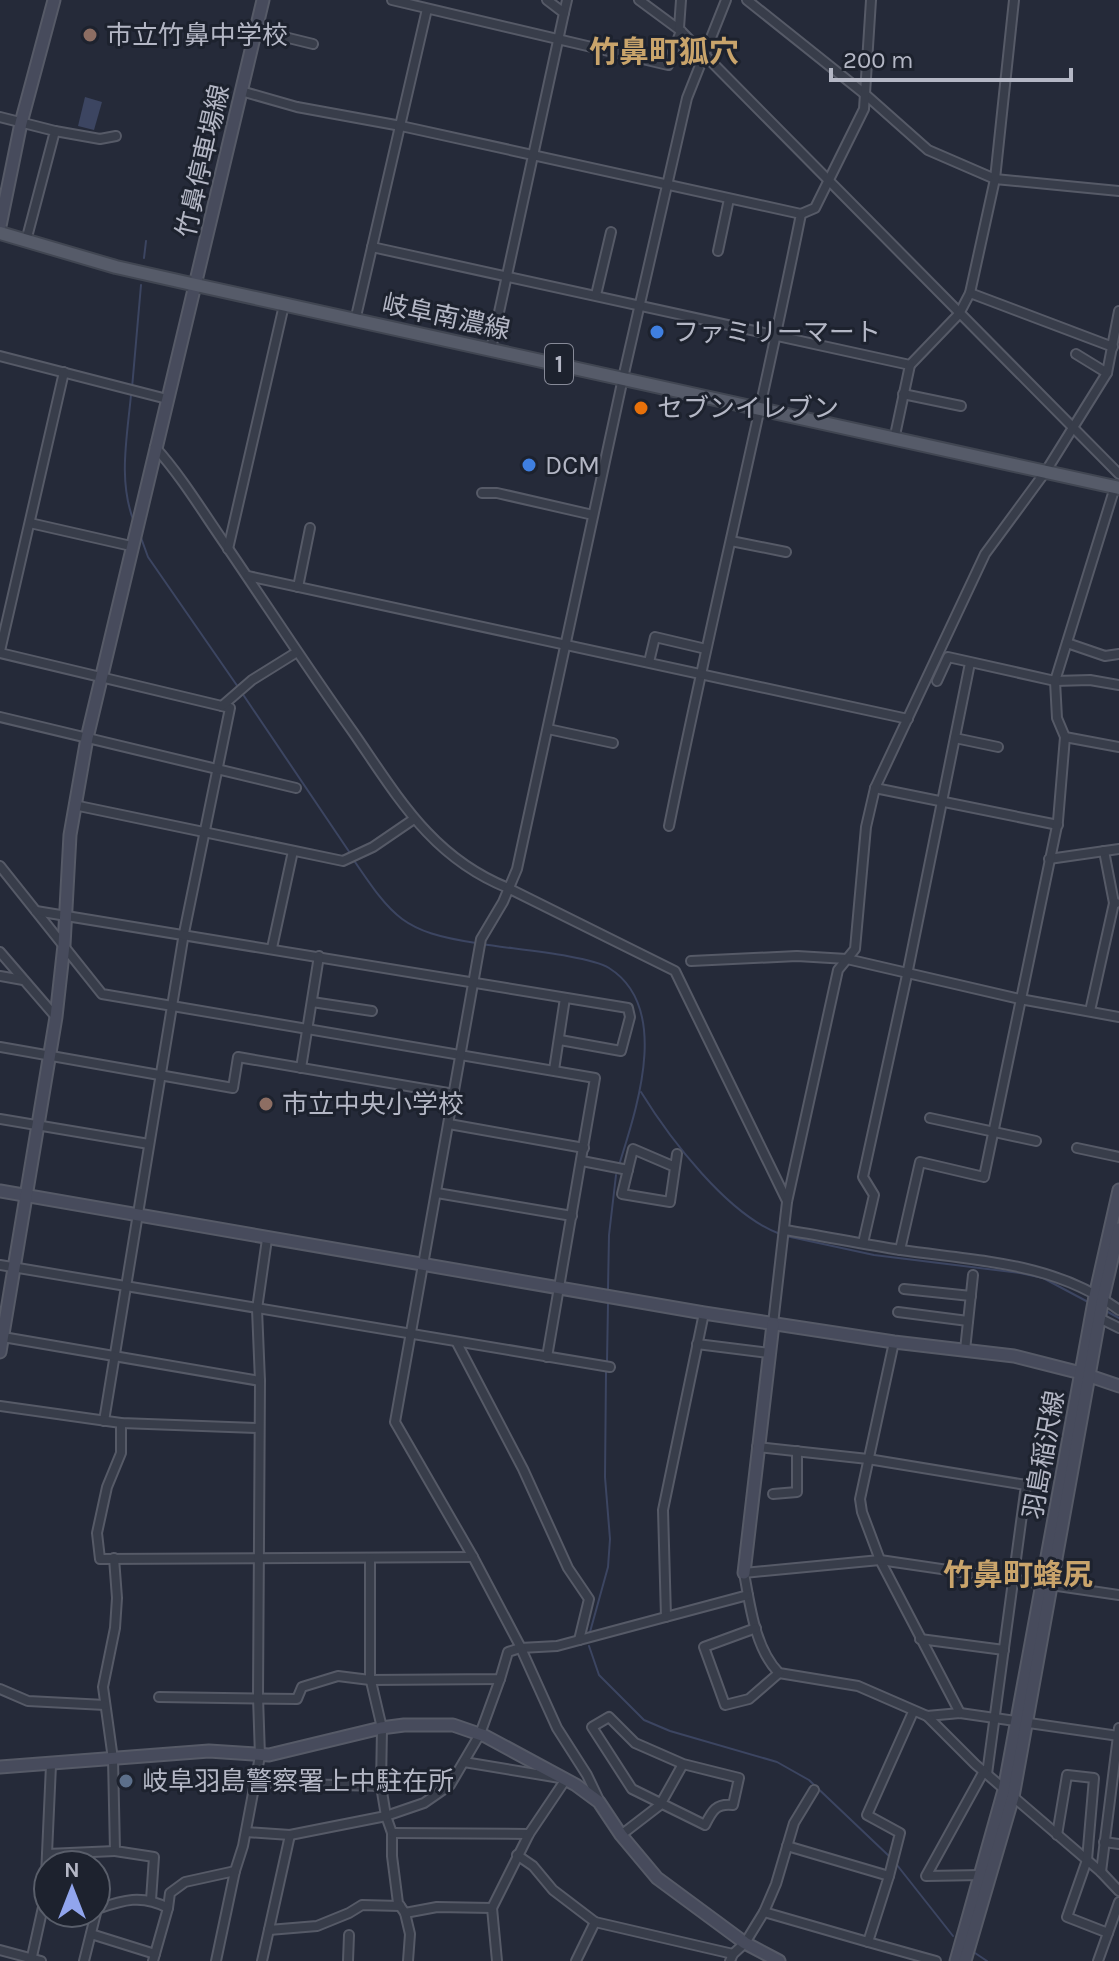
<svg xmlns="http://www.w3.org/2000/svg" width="1119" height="1961" viewBox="0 0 1119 1961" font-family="Karla,'Noto Sans JP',sans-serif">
<rect width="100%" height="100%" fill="#252a39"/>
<path fill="#3c4561" d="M85 97 102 102 94 130 78 126Z"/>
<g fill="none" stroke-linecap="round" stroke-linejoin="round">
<g stroke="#3c4561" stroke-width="2">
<path d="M144 258 146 241"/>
<path d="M132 388 141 285"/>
<path d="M131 395C127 438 118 481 134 522"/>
<path d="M140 535 148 557 238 687"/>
<path d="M242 693 350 853"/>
<path d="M353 859C393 918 403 932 476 943"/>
<path d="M482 944C511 949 588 955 609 968 671 1007 637 1107 620 1162"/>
<path d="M641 1092C670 1139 728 1215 780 1234"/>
<path d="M786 1236 874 1255 1020 1273 1043 1278 1090 1303"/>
<path d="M608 1289 609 1235 616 1175"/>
<path d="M1106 1311 1119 1318"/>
<path d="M607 1362 608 1303"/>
<path d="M590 1632 608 1567 610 1539 605 1477 606 1372"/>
<path d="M589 1646 599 1675 644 1720 670 1731 777 1762 809 1780 890 1857"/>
<path d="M897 1865 953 1936"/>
<path d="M975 1953 987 1961"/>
</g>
<g stroke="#565a67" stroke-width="12">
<g id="street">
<path d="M392 0 668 65 681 31"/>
<path d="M639 0 681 31 1119 474"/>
<path d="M747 0 866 95 928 150 995 179 1119 191"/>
<path d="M564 13 567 0"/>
<path d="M679 28 681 0"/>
<path d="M256 30 313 44"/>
<path d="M241 91 297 107 401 126 801 214C760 419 710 622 669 826"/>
<path d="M0 117 55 131 26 241"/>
<path d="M55 131 100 139 116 136"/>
<path d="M801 214 815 208 864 109 871 0"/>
<path d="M372 247 910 365 959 314 970 293 995 179 1014 0"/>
<path d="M718 251 729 199"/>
<path d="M970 293 1113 347"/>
<path d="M596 295 611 232"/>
<path d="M355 321 427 9"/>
<path d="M491 349 564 13 547 0"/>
<path d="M1076 354 1107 373"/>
<path d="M0 356 167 399"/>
<path d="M903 394 961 406"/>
<path d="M894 440 910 365"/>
<path d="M155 447C181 476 201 509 223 541 266 604 308 669 353 732 398 797 431 857 508 888L675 971 787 1201"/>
<path d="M482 493H497L593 515"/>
<path d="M30 523 131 546"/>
<path d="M731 541 786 552"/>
<path d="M228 549 284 305"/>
<path d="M248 576 908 719"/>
<path d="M298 587 310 528"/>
<path d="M1067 643 1105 656 1119 654"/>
<path d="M0 651 64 372"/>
<path d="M0 653 230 708 184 933 104 1421"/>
<path d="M649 662 655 637 706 649"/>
<path d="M937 681 948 657 1055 681 1090 680 1119 685"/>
<path d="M222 706 252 680 297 652"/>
<path d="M0 717 296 788"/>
<path d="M548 729 613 743"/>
<path d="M1065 737 1119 747"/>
<path d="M955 738 998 747"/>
<path d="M875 788 1058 825"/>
<path d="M74 805 343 861 373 847 414 819"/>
<path d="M1104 851 1114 903H1116"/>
<path d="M1049 859 1119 849"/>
<path d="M0 866 102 994 595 1078 547 1357"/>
<path d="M36 911 628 1008 630 1017 621 1051 560 1040"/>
<path d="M272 948 293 851"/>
<path d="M0 952 56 1017"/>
<path d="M691 961 797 956 847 959 1020 999 1119 1017"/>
<path d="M0 976 23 980"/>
<path d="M312 1002 372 1011"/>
<path d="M1090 1011 1114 903"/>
<path d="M0 1047 233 1088 238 1057 454 1094"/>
<path d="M301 1068 319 956"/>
<path d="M554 1070 565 998"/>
<path d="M930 1118 1036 1141"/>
<path d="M0 1119 149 1144"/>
<path d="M449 1124 584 1148"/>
<path d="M1077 1148 1119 1157"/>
<path d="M582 1161 628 1170"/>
<path d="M675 1167 633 1149 622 1194 670 1202 677 1154"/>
<path d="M437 1193 572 1216"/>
<path d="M785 1230C823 1236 862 1244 901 1250 977 1261 1055 1262 1119 1310"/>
<path d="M863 1243 874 1195 863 1177 907 975 970 663"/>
<path d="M900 1250 920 1162 984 1177 1058 821 1065 737 1057 718 1055 681 1115 487"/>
<path d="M0 1265 610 1367"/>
<path d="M904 1289 971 1296"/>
<path d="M898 1312 968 1321"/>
<path d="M1095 1316 1119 1328"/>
<path d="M773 1324 787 1202 838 970 855 949 866 827 875 788 985 554 1046 471 1107 373 1119 311"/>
<path d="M3 1337 260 1381"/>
<path d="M894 1342 860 1499 862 1512 880 1560 960 1713"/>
<path d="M457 1343 523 1469 568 1568 589 1599 579 1640"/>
<path d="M697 1344 769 1353"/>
<path d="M965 1350 973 1275"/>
<path d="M0 1406 121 1423 258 1428"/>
<path d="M121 1423V1453L107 1487 97 1533 100 1559 473 1557"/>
<path d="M757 1447 868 1459 1026 1485 987 1774"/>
<path d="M773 1494 797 1492V1451"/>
<path d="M114 1558 117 1598 115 1628 103 1687 113 1759 115 1851 154 1857 151 1900"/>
<path d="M370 1558V1677L382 1728 381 1786 386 1816 392 1833V1856L398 1903 405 1913 410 1934 408 1961"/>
<path d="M1119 1595 880 1560 744 1573C750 1605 755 1649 779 1673L858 1686 927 1716 960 1713 1119 1736"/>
<path d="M666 1617 663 1510 704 1313"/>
<path d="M756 1628 704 1647 725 1705 749 1699 779 1673"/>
<path d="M920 1639 1004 1650"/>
<path d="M0 1689 28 1701 105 1705"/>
<path d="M159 1697 297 1699 302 1687 338 1676 370 1680 500 1679 508 1652 520 1648 557 1646 748 1595"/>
<path d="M927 1716 975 1764 1101 1872 1119 1891"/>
<path d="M255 1783 381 1786"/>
<path d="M599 1800 587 1775 557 1728 519 1644 473 1557 395 1422 481 939 503 902 517 869 623 378 687 98 726 0"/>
<path d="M246 1832 290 1835 386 1816 424 1803 450 1785 480 1734 500 1679"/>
<path d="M392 1833 529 1834"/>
<path d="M621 1835 660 1805 683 1764 739 1778 733 1805C716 1803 712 1811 705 1825L632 1789 592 1727 609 1717 635 1743 683 1764"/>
<path d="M1057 1835 1067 1775 1094 1778 1087 1860 1067 1917 1108 1933"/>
<path d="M1104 1842 1119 1844"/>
<path d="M787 1846 889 1876 868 1942 936 1961"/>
<path d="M47 1854 115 1851"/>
<path d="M517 1855 533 1866 553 1890 595 1922 733 1954"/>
<path d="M1101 1872 1119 1728"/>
<path d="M982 1875 926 1876 984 1771"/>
<path d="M889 1876 900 1833 867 1815 913 1712"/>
<path d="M168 1908 170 1893 185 1882 235 1871"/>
<path d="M492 1908 497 1961"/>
<path d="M764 1912 868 1942"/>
<path d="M405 1913 437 1907 492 1908 529 1834 566 1779 464 1762"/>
<path d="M269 1930 317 1926 349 1913 362 1905 400 1906"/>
<path d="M91 1934 155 1954"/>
<path d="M0 1950 41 1961"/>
<path d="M31 1961 45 1898 51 1765"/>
<path d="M84 1961 97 1909C123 1900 142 1894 168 1908L153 1961"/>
<path d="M216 1961 235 1871 243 1846 260 1756 258 1697 260 1381 257 1309 267 1239"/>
<path d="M262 1961 290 1835"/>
<path d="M348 1961 349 1935"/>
<path d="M576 1961 595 1922"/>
<path d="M730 1961 733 1954 745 1943 764 1912 776 1884 794 1823 814 1790"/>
<path d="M1098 1961 1119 1902"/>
</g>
</g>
<g stroke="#565a67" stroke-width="15">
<g id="secondary">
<path d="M0 226 21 123 54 0"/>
<path d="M0 1191 704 1313 894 1342 1014 1356 1081 1373 1119 1386"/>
<path d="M0 1352 56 1017 64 945 70 835 87 738 263 0"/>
<path d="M744 1573 773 1324"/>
<path d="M0 1767 209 1751 269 1755 381 1728 404 1725H453L485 1736 576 1785 599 1802 621 1835 657 1878 745 1943 779 1961"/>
<path d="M956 1961 1004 1790 1095 1296 1119 1190"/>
<path d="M965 1961 1013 1797 1103 1298 1119 1229"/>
</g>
</g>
<g stroke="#414652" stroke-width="16">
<path id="primary" d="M0 233 116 267 196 285 1119 488"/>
</g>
<use href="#street" stroke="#383d4a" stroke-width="8"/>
<use href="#secondary" stroke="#474b5c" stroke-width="11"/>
<use href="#primary" stroke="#565b69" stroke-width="12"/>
</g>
<g fill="#8d6e63" stroke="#1d222e" stroke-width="3">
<circle cx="90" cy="35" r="8"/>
<circle cx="266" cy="1104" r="8"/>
</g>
<g fill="#3f7fe0" stroke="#1d222e" stroke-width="3">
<circle cx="657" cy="332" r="8"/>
<circle cx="529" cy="465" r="8"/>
</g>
<circle fill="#e8710a" stroke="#1d222e" stroke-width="3" cx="641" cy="408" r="8"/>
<circle fill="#5c6f8a" stroke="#1d222e" stroke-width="3" cx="126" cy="1781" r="8"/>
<g text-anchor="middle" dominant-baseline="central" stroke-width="6" stroke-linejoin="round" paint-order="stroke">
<rect fill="#1d222e" stroke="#878a98" stroke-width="2" x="545" y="344" width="28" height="40" rx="6"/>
<g font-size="24" font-weight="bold" fill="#b4b7c5">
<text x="559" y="364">1</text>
</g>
<g font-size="26" fill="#b4b7c5" stroke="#1d222e" text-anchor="start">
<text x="106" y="35">市立竹鼻中学校</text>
<text x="673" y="332">ファミリーマート</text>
<text x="657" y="408">セブンイレブン</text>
<text x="545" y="465">DCM</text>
<text x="282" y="1104">市立中央小学校</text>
<text x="142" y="1781">岐阜羽島警察署上中駐在所</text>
</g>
<g font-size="26" fill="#b4b7c5" stroke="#1d222e">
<text transform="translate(203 161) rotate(-77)">竹鼻停車場線</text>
<text transform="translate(446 317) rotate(12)">岐阜南濃線</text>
<text transform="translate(1044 1455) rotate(-80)">羽島稲沢線</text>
</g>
<g font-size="30" font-weight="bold" fill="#c9a46b" stroke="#1d222e">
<text x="664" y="52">竹鼻町狐穴</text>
<text x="1018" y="1575">竹鼻町蜂尻</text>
</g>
</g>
<g transform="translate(72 1889)"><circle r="38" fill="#1d222e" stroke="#595e6a" stroke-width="2"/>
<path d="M0-6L14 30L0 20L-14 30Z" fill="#91a5ed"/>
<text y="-12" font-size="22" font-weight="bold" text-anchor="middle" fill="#b4b7c5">N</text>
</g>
<path d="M831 68v12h240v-12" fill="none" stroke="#b4b7c5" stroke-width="4"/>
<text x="843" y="68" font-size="24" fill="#b4b7c5" stroke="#1d222e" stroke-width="6" paint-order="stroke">200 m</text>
</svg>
